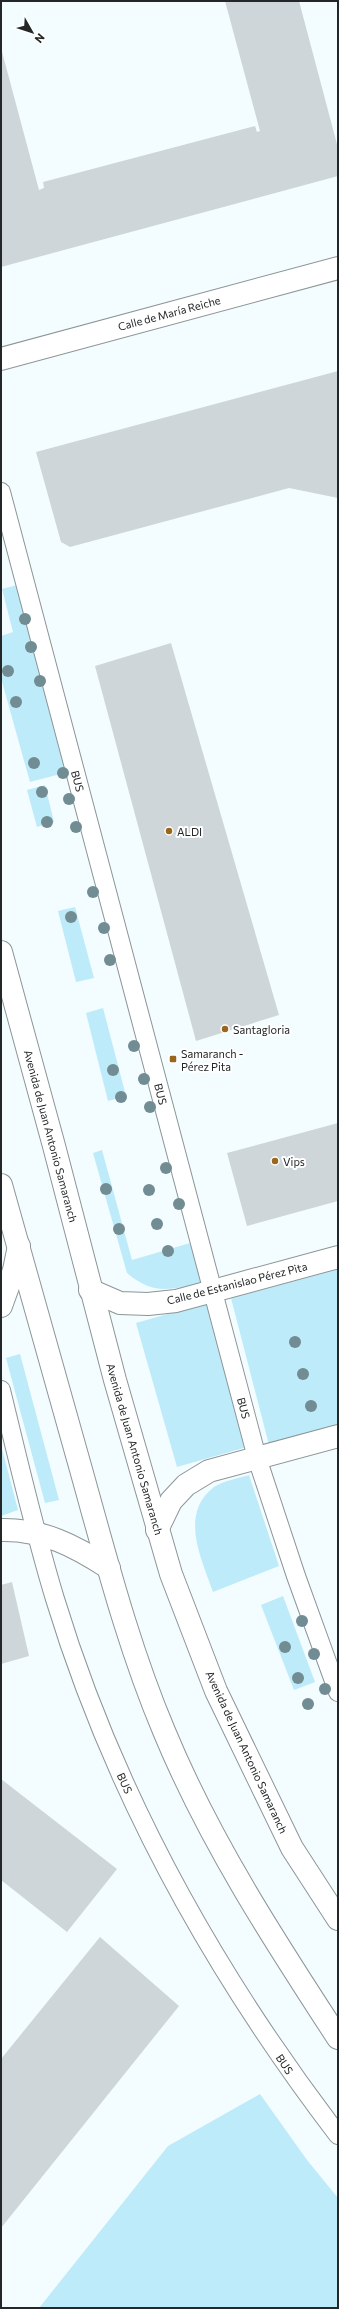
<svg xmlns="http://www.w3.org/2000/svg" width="339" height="2309" viewBox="0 0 339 2309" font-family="Commissioner,sans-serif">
<rect width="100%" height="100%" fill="#f3fcff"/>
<g fill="#bdebfa">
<path d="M17 585 68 772 30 782 1 678V636L13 632 2 589Z"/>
<path d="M45 785 54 822 37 827 27 790Z"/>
<path d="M75 907 94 978 76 982 58 911Z"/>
<path d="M103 1008 126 1096 108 1101 86 1013Z"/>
<path d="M102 1150 132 1260 190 1243 201 1283C169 1290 153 1295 127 1273L93 1153Z"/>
<path d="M338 1267V1426L269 1445 231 1298 324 1273 323 1271Z"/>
<path d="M206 1303 247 1447 177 1467 136 1323Z"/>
<path d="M20 1354 59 1500 45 1503 6 1358Z"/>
<path d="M1 1445 18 1510 1 1516Z"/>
<path d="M249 1475 279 1566 213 1592C201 1558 179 1514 214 1487 223 1481 239 1478 249 1475Z"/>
<path d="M283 1596 315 1682 294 1690 261 1605Z"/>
<path d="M260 2094 307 2160 338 2198V2308H39L168 2146Z"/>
</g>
<g fill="#ced6d9">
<path d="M225 1H299L338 148V176L1 267V48L39 190 44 188 43 182 255 126 257 132 260 131Z"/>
<path d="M338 371V498L289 488 70 547 61 542 36 452Z"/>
<path d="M171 643 279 1015 196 1041 95 666Z"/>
<path d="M338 1123V1201L247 1226 227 1153Z"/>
<path d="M12 1582 29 1656 1 1664V1585Z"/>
<path d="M1 1779 117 1869 67 1932 1 1880Z"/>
<path d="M100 1937 179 2006 1 2228V2059Z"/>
</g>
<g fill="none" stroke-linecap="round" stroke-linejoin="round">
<g stroke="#8d9597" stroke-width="20">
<g id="service">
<path d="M1 492 257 1458 296 1576 338 1692"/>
<path d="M1 1390C18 1460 34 1530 55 1599 114 1793 215 1974 338 2135"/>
</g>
</g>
<g stroke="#8d9597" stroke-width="24">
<g id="minor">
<path d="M1 359 338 268"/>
<path d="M90 1290 120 1303 148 1304 176 1301 338 1257"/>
<path d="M1 1306 14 1270 19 1246"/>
<path d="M1 1530C43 1529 75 1546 109 1568"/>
<path d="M157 1530 171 1501 186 1485 209 1471 338 1436"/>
</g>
</g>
<g stroke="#8d9597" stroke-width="24">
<g id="tertiary">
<path d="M1 952 54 1146 115 1380 171 1574 216 1691 292 1848 338 1919"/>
<path d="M1 1185C27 1279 54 1372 80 1466 105 1555 128 1646 164 1731 209 1840 274 1940 338 2038"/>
</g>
</g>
<use href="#service" stroke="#fff" stroke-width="18"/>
<use href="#minor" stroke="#fff" stroke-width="22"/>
<use href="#tertiary" stroke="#fff" stroke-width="22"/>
</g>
<g fill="#718c93">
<circle cx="25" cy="619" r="6"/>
<circle cx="31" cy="647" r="6"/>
<circle cx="8" cy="671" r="6"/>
<circle cx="40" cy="681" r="6"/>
<circle cx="16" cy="702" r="6"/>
<circle cx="34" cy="763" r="6"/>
<circle cx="63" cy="773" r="6"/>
<circle cx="42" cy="792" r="6"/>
<circle cx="69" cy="799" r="6"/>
<circle cx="47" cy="822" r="6"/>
<circle cx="76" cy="827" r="6"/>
<circle cx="93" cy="892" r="6"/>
<circle cx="71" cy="917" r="6"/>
<circle cx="104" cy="928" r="6"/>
<circle cx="110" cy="960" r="6"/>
<circle cx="134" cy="1046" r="6"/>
<circle cx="113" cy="1070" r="6"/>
<circle cx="144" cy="1079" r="6"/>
<circle cx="121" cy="1097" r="6"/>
<circle cx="150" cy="1107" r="6"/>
<circle cx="166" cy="1168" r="6"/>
<circle cx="106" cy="1189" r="6"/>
<circle cx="149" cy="1190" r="6"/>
<circle cx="179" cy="1204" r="6"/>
<circle cx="157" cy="1224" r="6"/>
<circle cx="119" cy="1229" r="6"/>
<circle cx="168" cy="1251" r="6"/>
<circle cx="295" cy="1342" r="6"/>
<circle cx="303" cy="1374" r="6"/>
<circle cx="311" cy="1406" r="6"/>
<circle cx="302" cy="1621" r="6"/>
<circle cx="285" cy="1647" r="6"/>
<circle cx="314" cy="1654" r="6"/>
<circle cx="298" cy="1678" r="6"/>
<circle cx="325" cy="1689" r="6"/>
<circle cx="308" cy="1704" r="6"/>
</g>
<g fill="#9a661d" stroke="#fff" stroke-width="1.5">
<circle cx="169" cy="831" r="4"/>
<circle cx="225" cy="1029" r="4"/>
<rect x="169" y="1055" width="8" height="8" rx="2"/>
<circle cx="275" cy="1161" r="4"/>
</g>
<g text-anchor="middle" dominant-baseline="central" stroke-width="4" stroke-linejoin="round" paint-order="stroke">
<g font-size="11" fill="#242728" stroke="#fff">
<text transform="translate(169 313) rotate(-15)">Calle de María Reiche</text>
<text transform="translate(78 781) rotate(75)">BUS</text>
<text transform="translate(161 1094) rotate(76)">BUS</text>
<text transform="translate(51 1136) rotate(75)">Avenida de Juan Antonio Samaranch</text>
<text transform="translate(237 1283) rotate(-14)">Calle de Estanislao Pérez Pita</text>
<text transform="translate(244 1408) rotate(75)">BUS</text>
<text transform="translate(135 1449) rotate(74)">Avenida de Juan Antonio Samaranch</text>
<text transform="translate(247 1752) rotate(65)">Avenida de Juan Antonio Samaranch</text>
<text transform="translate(125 1783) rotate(66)">BUS</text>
<text transform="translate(285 2064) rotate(57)">BUS</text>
</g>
<g font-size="11" fill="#242728" stroke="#fff" text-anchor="start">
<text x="177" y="831">ALDI</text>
<text x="233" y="1029">Santagloria</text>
<text x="181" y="1053">Samaranch -<tspan x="181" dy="13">Pérez Pita</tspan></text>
<text x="283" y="1161">Vips</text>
</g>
</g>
<rect width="339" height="2309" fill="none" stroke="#242728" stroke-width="4"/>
<g transform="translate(32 32) rotate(129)" stroke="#ffffff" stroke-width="3" paint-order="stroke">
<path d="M0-3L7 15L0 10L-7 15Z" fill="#242728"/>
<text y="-6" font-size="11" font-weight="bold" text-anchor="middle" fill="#242728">N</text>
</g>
</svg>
